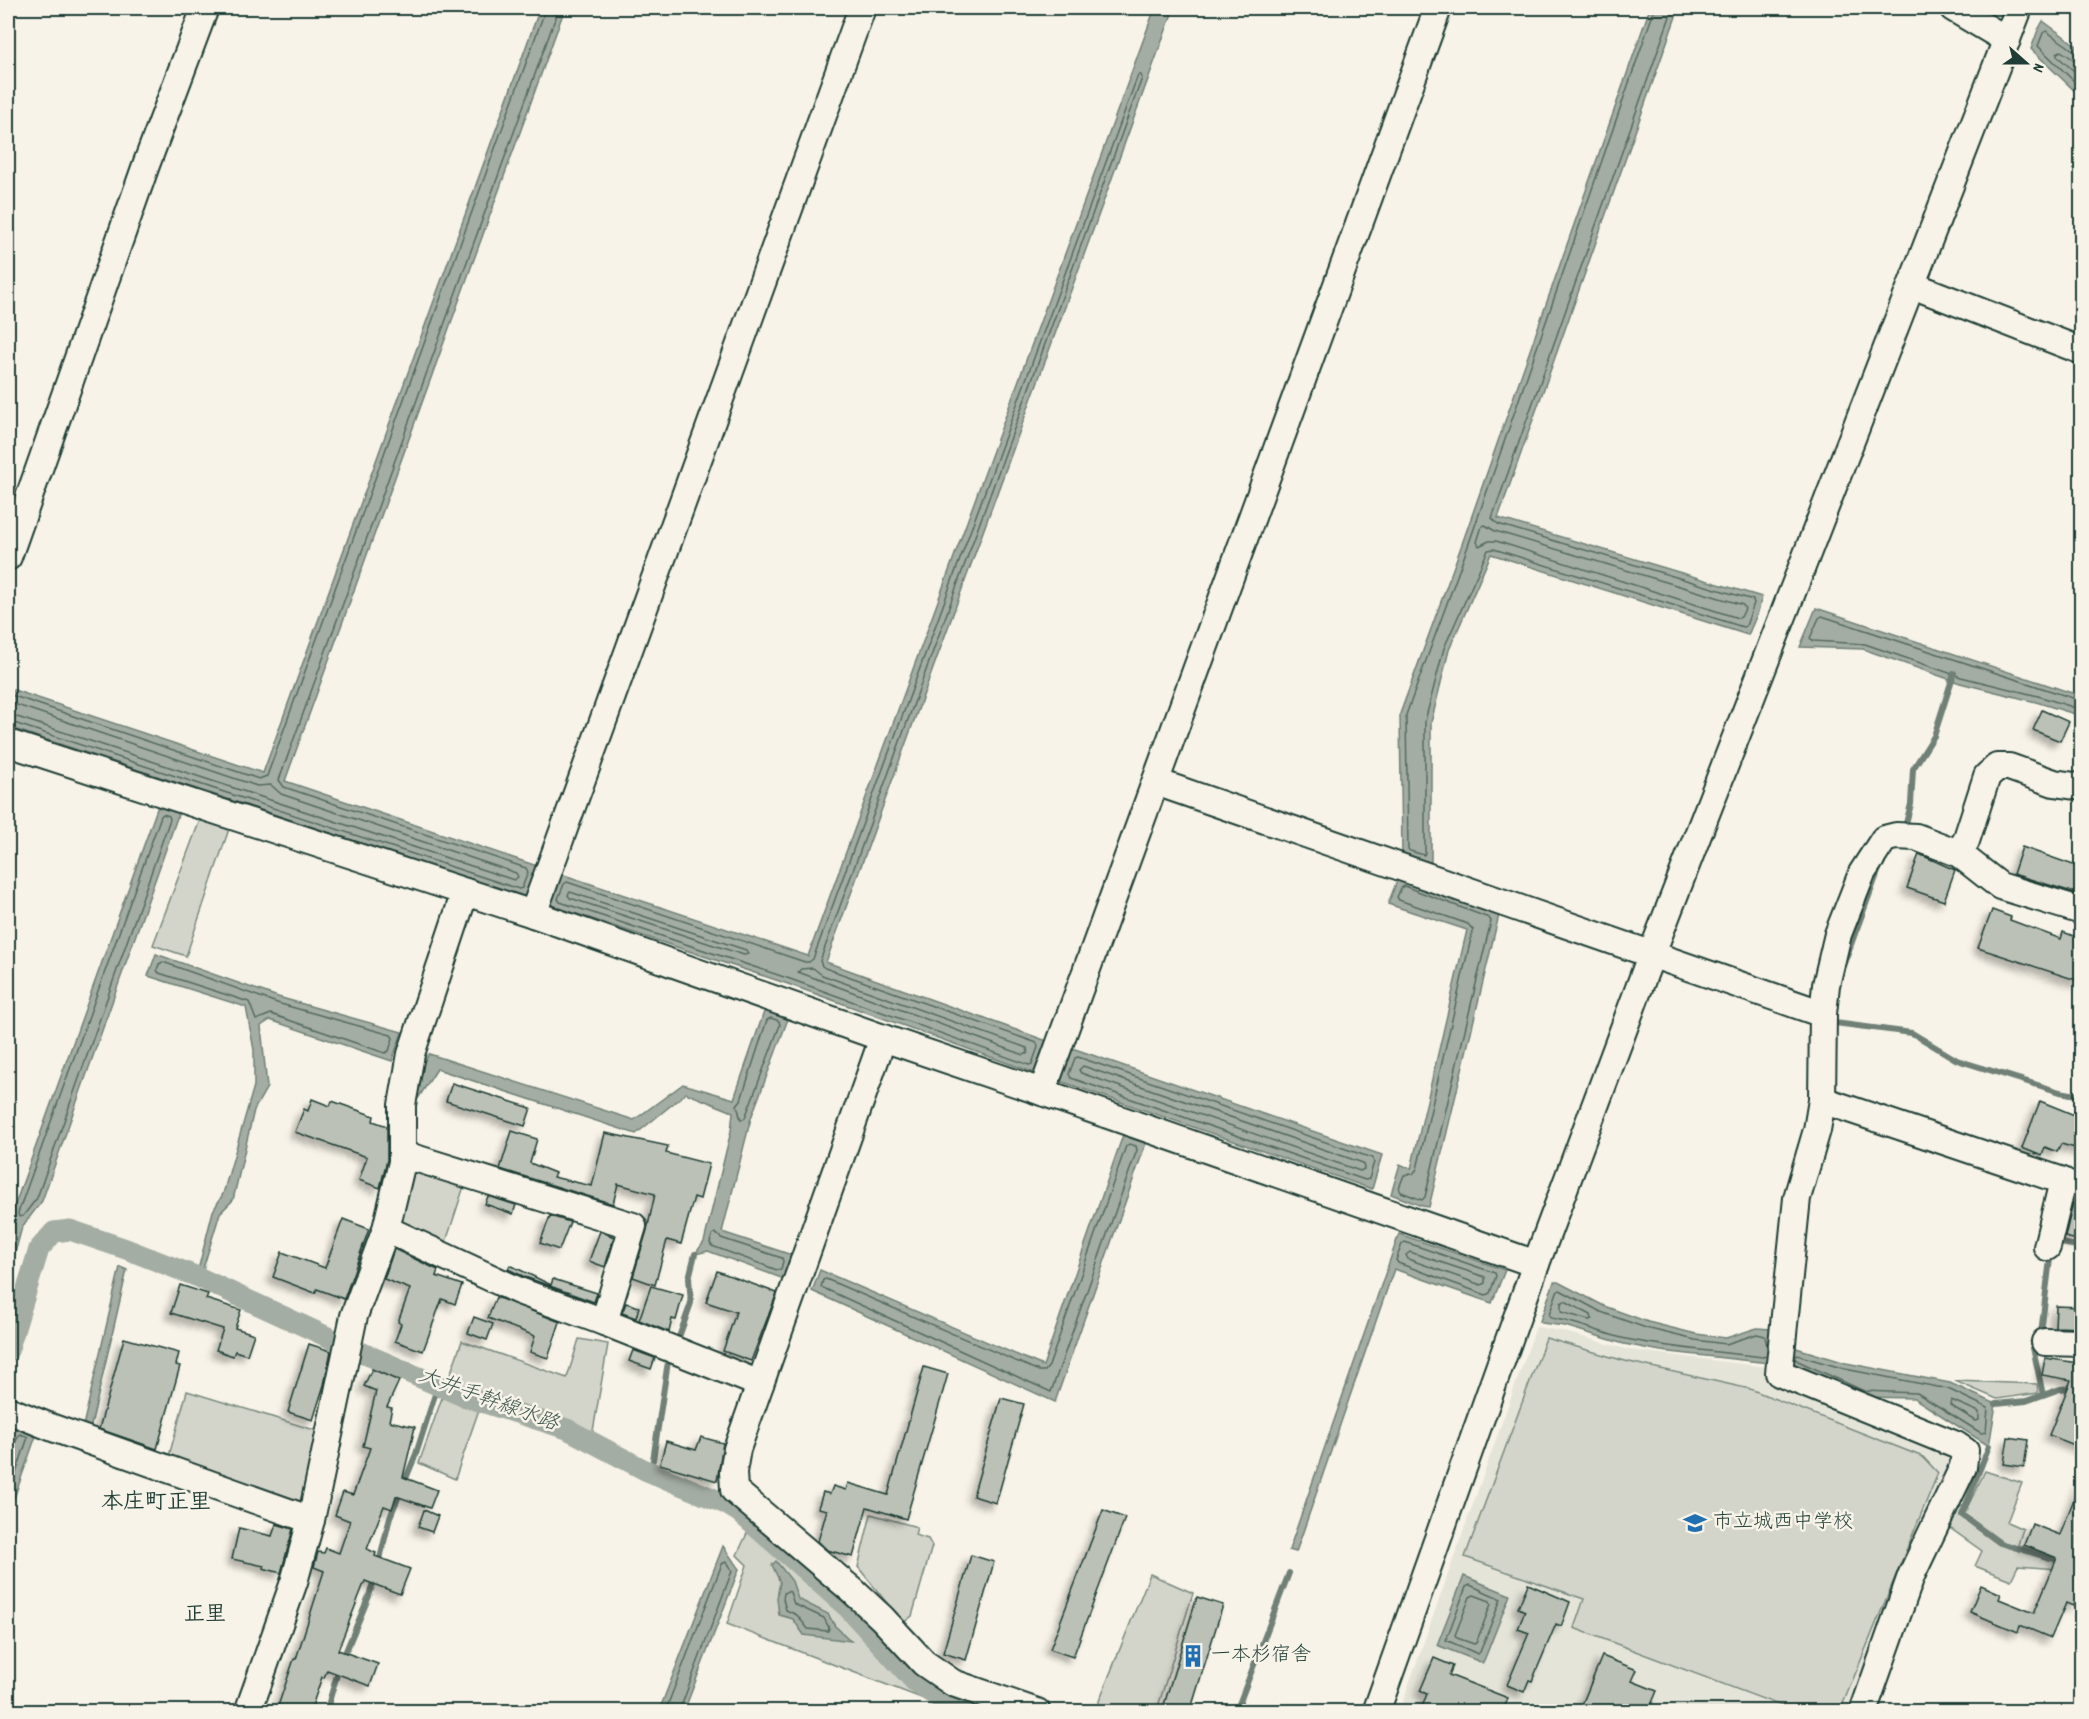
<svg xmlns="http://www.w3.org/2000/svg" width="2089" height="1719" viewBox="0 0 2089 1719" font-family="Dekko,'Klee One',sans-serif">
<defs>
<filter id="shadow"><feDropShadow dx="-5.5" dy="5.5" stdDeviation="3" flood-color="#0004"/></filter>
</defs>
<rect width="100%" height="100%" fill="#f7f3e8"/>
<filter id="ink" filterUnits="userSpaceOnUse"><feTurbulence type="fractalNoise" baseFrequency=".0167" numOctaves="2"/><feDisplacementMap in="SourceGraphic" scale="12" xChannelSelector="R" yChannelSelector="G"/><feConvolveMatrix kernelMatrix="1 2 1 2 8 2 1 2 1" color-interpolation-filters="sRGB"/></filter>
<g filter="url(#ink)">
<path fill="#e5e4d9" d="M1536 1327 1561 1331 1630 1350 1767 1367V1379L1942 1449 1951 1465 1853 1711 1399 1712Z"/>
<g fill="#d3d5ca" stroke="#79897f" stroke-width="1.5">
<path d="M201 817 230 826 186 956 153 945Z"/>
<path d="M422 1166 466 1180 445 1245 405 1229 399 1220 410 1171Z"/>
<path d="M1546 1338 1625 1361 1750 1389 1923 1457 1938 1473 1840 1711H1795L1574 1628 1584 1599 1465 1557Z"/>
<path d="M579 1339 608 1344 592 1437 569 1424 484 1395 455 1479 419 1463 462 1341 567 1378Z"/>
<path d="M1955 1381 2037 1384 2038 1393 1997 1399Z"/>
<path d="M187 1391 321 1432 305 1513 167 1463Z"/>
<path d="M1985 1471 2022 1483 2007 1522 2023 1529 2018 1545 2054 1558 2081 1561V1571L2018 1566 2011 1580 1975 1566 1982 1551 1943 1523 1956 1508 1969 1504Z"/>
<path d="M871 1514 917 1527 915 1535 928 1539 932 1546 912 1616 903 1623 858 1567Z"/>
<path d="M750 1527 848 1617 924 1699 727 1624 747 1565 737 1555Z"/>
<path d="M1150 1574 1193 1593 1158 1707 1168 1711H1095Z"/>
</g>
<g fill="#a4ada3" stroke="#6f8077" stroke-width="1.5">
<path d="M540 8H565L285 781 537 866 525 897 8 727V688L263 773Z"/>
<path d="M1155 8H1174L826 962 1047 1041 1035 1073 788 984 550 905 561 874 808 956Z"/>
<path d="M1650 8H1679L1498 518 1762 597 1758 612 1748 635 1491 554 1449 650 1431 723V862L1419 861 1402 855 1400 714 1462 544Z"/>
<path d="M2043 21 2081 49V97L2031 49 2038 30Z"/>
<path d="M1816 608 2081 696V716L2036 702 1960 683 1863 649 1800 647Z"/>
<path d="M158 806 179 812 42 1201 22 1227 8 1279V1224Z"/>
<path d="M1398 878 1499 915 1429 1207 1422 1206 1391 1194 1400 1164 1411 1169 1467 930 1388 904Z"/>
<path d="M156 954 278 997 402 1032 392 1061 270 1020 261 1026 267 1087 254 1110 233 1200 220 1213 202 1272 198 1270 213 1211 223 1194 254 1086V1050L246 1007 148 976Z"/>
<path d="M765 1009 788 1019 751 1118 722 1232 792 1255 784 1279 708 1251 695 1254 704 1242 731 1131 733 1112 686 1093 636 1134 437 1069 408 1114 420 1068 429 1054 634 1120 683 1084 734 1099Z"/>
<path d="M1072 1048 1382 1155 1372 1189 1060 1081Z"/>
<path d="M1123 1135 1146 1143 1055 1402 812 1291 820 1270 1043 1366Z"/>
<path d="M1399 1234 1505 1270 1492 1303 1394 1269 1296 1552 1289 1550Z"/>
<path d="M120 1267 127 1270 90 1430 83 1426Z"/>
<path d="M1554 1282H1558L1604 1306 1648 1322 1696 1334 1726 1338 1757 1328 1771 1329 1793 1347 1846 1363 1950 1383 1996 1404 1989 1446 1914 1398 1863 1397 1788 1362 1769 1363 1661 1351 1624 1344 1565 1326 1542 1323 1540 1321Z"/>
<path d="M16 1425 37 1433 8 1515V1447Z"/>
<path d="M723 1546 739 1569 684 1711H659Z"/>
<path d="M776 1561 792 1581 798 1599 828 1614 835 1626 851 1641 804 1635 793 1619 779 1615 777 1598 780 1582 772 1565Z"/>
<path d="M1464 1576 1510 1595 1483 1663 1437 1645Z"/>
</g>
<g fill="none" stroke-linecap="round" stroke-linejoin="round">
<g stroke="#546a60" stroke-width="1.5">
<path d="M1655 8 1468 546 1406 715 1408 849 1410 851 1424 855 1425 853V721L1444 648 1488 550 1494 549 1743 627 1746 626 1754 603 1753 600 1498 524 1492 518 1673 8"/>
<path d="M2082 53 2076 52 2046 31 2043 33 2038 46 2082 89"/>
<path d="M2082 61 2073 59 2061 51 2057 53V56L2082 78"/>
<path d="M1138 75H1141L1142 78 820 961 822 966 825 968 1037 1043 1038 1047 1032 1064 1029 1065 790 979 560 902 558 899 564 884 567 882 805 962H809L813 959Z"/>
<path d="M1485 525 1495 531 1743 605 1745 609 1741 617 1738 618 1496 541H1489L1479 546 1477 542 1482 526Z"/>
<path d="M8 694 259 779 267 776 546 8"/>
<path d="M2082 701 1822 616 1819 618 1810 638 1813 641 1865 644 1961 677 2038 696 2082 710"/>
<path d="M8 702 257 786 271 785 281 794 516 873 518 877 514 880 8 714"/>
<path d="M8 721 519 889 522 888 528 872 526 868 284 787 279 780 559 8"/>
<path d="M163 814 169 816 170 819 37 1198 23 1216 19 1217 18 1213 161 816Z"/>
<path d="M1404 886 1489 918 1491 921 1425 1197 1422 1200 1401 1192 1399 1188 1404 1175 1413 1174 1417 1169 1473 930 1468 924 1399 900 1397 897 1401 888Z"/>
<path d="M570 892 746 950 748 954 744 955 570 898 568 895Z"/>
<path d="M163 962 277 1003 391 1035 393 1038 389 1051 385 1053 271 1014 256 1020 249 1002 159 973 157 970 159 964Z"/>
<path d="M813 968 822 975 1027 1048 1028 1053 1024 1055 798 972 801 969Z"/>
<path d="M771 1018 779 1021 780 1025 745 1118 741 1120 737 1105 741 1100 767 1020Z"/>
<path d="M1078 1057 1372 1158 1374 1162 1369 1179 1365 1180 1071 1078 1069 1074 1075 1058Z"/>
<path d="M1083 1066 1363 1163 1364 1169 1360 1171 1081 1073 1079 1070Z"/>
<path d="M1129 1144 1136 1146 1137 1150 1051 1392 821 1287 823 1280 826 1279 1039 1371H1045L1049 1366 1126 1146Z"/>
<path d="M715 1233 721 1238 782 1258 783 1261 781 1269 777 1270 712 1246 710 1243 712 1235Z"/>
<path d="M1405 1242 1495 1273 1496 1276 1490 1293 1486 1295 1398 1263 1396 1260 1402 1244Z"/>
<path d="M1410 1252 1485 1277V1283L1481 1285 1408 1259 1406 1255Z"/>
<path d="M1565 1301 1591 1315 1592 1319 1589 1320 1561 1312V1303Z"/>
<path d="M1767 1355 1763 1357C1718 1352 1671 1348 1626 1339 1601 1333 1577 1322 1551 1318L1549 1315 1557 1292 1560 1290 1601 1312 1646 1328 1695 1340 1726 1344 1757 1334 1765 1336 1767 1347"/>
<path d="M1797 1355 1845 1369 1948 1389 1988 1408 1986 1432 1981 1433 1917 1393 1864 1391 1798 1361 1795 1358Z"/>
<path d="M1951 1400 1979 1412V1420L1976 1421 1950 1405Z"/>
<path d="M8 1446 14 1444 20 1434 28 1437 8 1497"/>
<path d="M1470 1585 1501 1599 1480 1652 1478 1654 1446 1640 1466 1587Z"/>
<path d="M787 1591 790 1592 794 1604 824 1618 829 1628 828 1631 808 1629 797 1615 786 1610 783 1599 784 1593Z"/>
<path d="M1474 1595 1490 1601 1491 1604 1476 1643 1474 1644 1457 1638 1455 1635 1470 1597Z"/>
<path d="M665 1712 722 1564 726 1562 732 1571 679 1712"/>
</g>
<g stroke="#6f8077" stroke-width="6">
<path d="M1905 827 1911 804 1913 769 1934 736 1954 673"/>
<path d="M1843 966 1879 869"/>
<path d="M1835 1017V1023L1912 1033 1957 1060 2060 1092 2082 1096"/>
<path d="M2056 1242 2082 1247"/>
<path d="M679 1337 691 1303 689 1278 695 1254"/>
<path d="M2043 1395 2032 1343 2041 1333 2050 1259"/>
<path d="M1996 1404 2026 1401 2060 1389 2075 1388"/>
<path d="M1989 1446 1962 1515 2000 1543 2063 1562"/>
<path d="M653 1460 669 1355"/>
<path d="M379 1563 390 1517 416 1454 438 1385"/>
<path d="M343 1658 369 1596 375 1576"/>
<path d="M326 1712 339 1668"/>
<path d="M1236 1712 1289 1573"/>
</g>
<path stroke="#a4ada3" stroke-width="21" d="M8 1351 39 1249 54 1232 70 1230 126 1249 198 1277 358 1351 463 1396 567 1429 645 1470 726 1504 739 1512 847 1607 916 1683 939 1698 986 1712"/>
</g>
<g fill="#bbc1b6" stroke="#1f3d34" stroke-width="1.5" filter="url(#shadow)">
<path d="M2042 710 2069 722 2060 741 2033 730Z"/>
<path d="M2022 847 2082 868V895L2013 874Z"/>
<path d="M1919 854 1955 870 1944 901 1907 888Z"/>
<path d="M1992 910 2011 917 2010 920 2061 939 2063 932 2082 939V982L1978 948Z"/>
<path d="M452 1083 531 1108 525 1126 446 1101Z"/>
<path d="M312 1099 330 1106 332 1101 374 1116 373 1121 387 1126V1160L380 1188 359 1180 367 1157 295 1132 304 1109 308 1111Z"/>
<path d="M2040 1101 2082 1118V1150L2061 1144 2057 1152 2045 1147 2042 1156 2022 1148Z"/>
<path d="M512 1131 537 1139 530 1163 555 1173 553 1177 592 1186 605 1133 668 1146 666 1153 709 1164 700 1199 694 1197 681 1244 667 1240 655 1285 633 1277 647 1230 655 1194 618 1184 613 1204 500 1169Z"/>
<path d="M488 1196 516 1205 513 1214 485 1204Z"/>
<path d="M2073 1203 2082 1205V1223L2077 1240 2065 1237Z"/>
<path d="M550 1216 570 1222 559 1250 540 1243Z"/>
<path d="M343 1219 369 1229 344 1299 317 1289 315 1293 273 1277 282 1252 325 1268Z"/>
<path d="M600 1231 614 1237 605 1267 589 1261Z"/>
<path d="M394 1249 438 1270 436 1276 462 1285 455 1304 442 1299 423 1351 395 1341 401 1324 398 1322 410 1289 384 1279Z"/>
<path d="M510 1265 551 1285 553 1279 597 1293 594 1302 525 1277 508 1269Z"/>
<path d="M717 1271 777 1293 751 1361 723 1351 736 1312 706 1302Z"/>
<path d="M180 1285 208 1294 206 1299 241 1310 235 1328 254 1334 247 1355 235 1351 233 1356 216 1350 223 1329 171 1313Z"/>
<path d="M651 1286 683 1295 676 1320 672 1319 669 1332 639 1320Z"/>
<path d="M496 1297 560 1322 548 1358 530 1352 535 1336 488 1318Z"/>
<path d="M626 1303 639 1307 636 1318 622 1313Z"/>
<path d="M2056 1306 2082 1307V1328L2055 1327Z"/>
<path d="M474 1317 493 1324 487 1340 468 1333Z"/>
<path d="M124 1338 179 1353 176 1365 180 1366 157 1449 99 1429Z"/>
<path d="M309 1344 331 1351 324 1385 313 1420 288 1412Z"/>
<path d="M633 1350 655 1358 651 1369 629 1361Z"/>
<path d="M2045 1358 2078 1363 2079 1358H2082V1448L2049 1435 2071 1380 2042 1375Z"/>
<path d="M924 1367 948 1374 906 1519 867 1507 853 1557 827 1550 818 1541 827 1510 818 1508 823 1492 830 1494 833 1486 846 1490 848 1483 888 1495Z"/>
<path d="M372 1369 399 1381 387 1407 392 1408 389 1421 415 1427 403 1477 437 1490 430 1508 396 1496 392 1509 384 1506 367 1549 376 1553 375 1556 410 1569 400 1594 365 1581 338 1650 378 1664 370 1686 327 1670 324 1678 322 1677 310 1712H276L294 1659H296L324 1571 314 1567 318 1552 324 1553 326 1548 339 1553 350 1521 335 1515 343 1492 353 1495 370 1448 363 1446 376 1391 364 1386Z"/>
<path d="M1001 1398 1024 1404 996 1503 973 1496Z"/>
<path d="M701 1437 723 1443 717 1481 660 1464 666 1441 696 1450Z"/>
<path d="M2008 1437 2028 1440 2024 1467 2004 1464Z"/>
<path d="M2081 1481 2082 1584 2073 1606 2066 1603 2051 1638 2020 1625 2018 1632 1970 1612 1981 1585 2001 1594 1999 1599 2034 1613 2057 1558 2024 1545 2032 1524 2060 1535Z"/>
<path d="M424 1510 438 1516 432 1532 418 1527Z"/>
<path d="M1103 1510 1125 1518 1073 1657 1050 1649Z"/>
<path d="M276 1524 293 1529 281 1573 263 1568 264 1566 232 1559 239 1528 272 1536Z"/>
<path d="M971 1555 994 1562 966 1660 943 1653Z"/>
<path d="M1528 1584 1570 1602 1562 1624 1561 1626 1556 1624 1532 1681 1529 1680 1524 1692 1507 1685 1529 1633 1518 1629 1525 1611 1518 1608Z"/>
<path d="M1197 1597 1223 1605 1190 1712H1176L1163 1708Z"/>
<path d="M1602 1656 1637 1670 1632 1681 1657 1691 1648 1712H1579Z"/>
<path d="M1434 1658 1453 1666 1449 1675 1508 1698 1503 1712H1420L1427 1694 1420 1691Z"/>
</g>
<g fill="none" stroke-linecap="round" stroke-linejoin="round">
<g stroke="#1f3d34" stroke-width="30">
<g id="minor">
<path d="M1953 8 2007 40"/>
<path d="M1912 285 2082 351"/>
<path d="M8 557 146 165 205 8"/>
<path d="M8 743 533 914 883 1038"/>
<path d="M1156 782 1823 1014"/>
<path d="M1958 853 1966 841 1987 776 1997 767H2009L2054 783 2082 787"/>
<path d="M533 914 862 8"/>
<path d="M1042 1092 1438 8"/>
<path d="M1822 1100 2063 1181 2047 1247"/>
<path d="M402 1162 415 1158 633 1226 604 1322"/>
<path d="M386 1229 519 1291 604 1322 760 1384"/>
<path d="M2045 1342 2082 1343"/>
<path d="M8 1410 53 1428 311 1520"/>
<path d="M248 1712 294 1582 311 1520 354 1316 386 1229 402 1162V1105L411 1054 465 892"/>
<path d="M1037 1712 953 1683 924 1663 882 1618 853 1591 734 1490 733 1472 737 1449 883 1038 1042 1092 1536 1264"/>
<path d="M1376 1712 1536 1264 1652 953 2019 8"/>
<path d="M1863 1712 1911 1576 1963 1467 1965 1451 1956 1445 1779 1373 1797 1198 1817 1130 1822 1100 1823 1014 1826 985 1838 934 1862 873 1884 839 1896 836 1916 837 1958 853 2000 886 2082 911"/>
</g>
</g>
<use href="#minor" stroke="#f7f3e8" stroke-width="26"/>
</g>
</g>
<defs>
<g id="school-bare" transform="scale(1.8)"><path d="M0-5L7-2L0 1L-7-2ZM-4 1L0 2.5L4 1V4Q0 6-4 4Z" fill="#1f6fb2" stroke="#f7f3e8" stroke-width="2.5" paint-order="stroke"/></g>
<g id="building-bare" transform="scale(1.8)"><path d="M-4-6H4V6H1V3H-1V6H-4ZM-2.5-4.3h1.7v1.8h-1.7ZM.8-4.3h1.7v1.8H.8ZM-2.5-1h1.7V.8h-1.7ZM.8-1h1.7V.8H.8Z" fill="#1f6fb2" stroke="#f7f3e8" stroke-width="2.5" paint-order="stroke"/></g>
</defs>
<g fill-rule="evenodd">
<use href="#school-bare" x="1695" y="1523"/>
<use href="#building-bare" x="1193" y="1656"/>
</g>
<g text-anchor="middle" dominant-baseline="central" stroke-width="5" stroke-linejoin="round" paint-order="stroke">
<g font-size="20" fill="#1f3d34" stroke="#f7f3e8" text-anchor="start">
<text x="1713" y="1523">市立城西中学校</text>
<text x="1211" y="1656">一本杉宿舎</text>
</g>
<g font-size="21" font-style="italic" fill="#405950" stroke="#f7f3e8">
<text transform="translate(488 1401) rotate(20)">大井手幹線水路</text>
</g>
<g font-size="21" font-weight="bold" fill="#1f3d34" stroke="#f7f3e8">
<text x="205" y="1616">正里</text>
</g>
<g font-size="22" font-weight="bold" fill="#1f3d34" stroke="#f7f3e8">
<text x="156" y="1503">本庄町正里</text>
</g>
</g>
<rect width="2089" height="1719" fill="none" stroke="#f7f3e8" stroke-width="30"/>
<rect x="15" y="15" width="2059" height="1689" fill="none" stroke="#1f3d34" stroke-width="2" filter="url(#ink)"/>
<g transform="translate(2026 63) rotate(111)" stroke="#f7f3e8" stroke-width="4.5" paint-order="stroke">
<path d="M0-4.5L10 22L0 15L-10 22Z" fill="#1f3d34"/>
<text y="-9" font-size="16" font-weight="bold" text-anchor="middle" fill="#1f3d34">N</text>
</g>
</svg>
